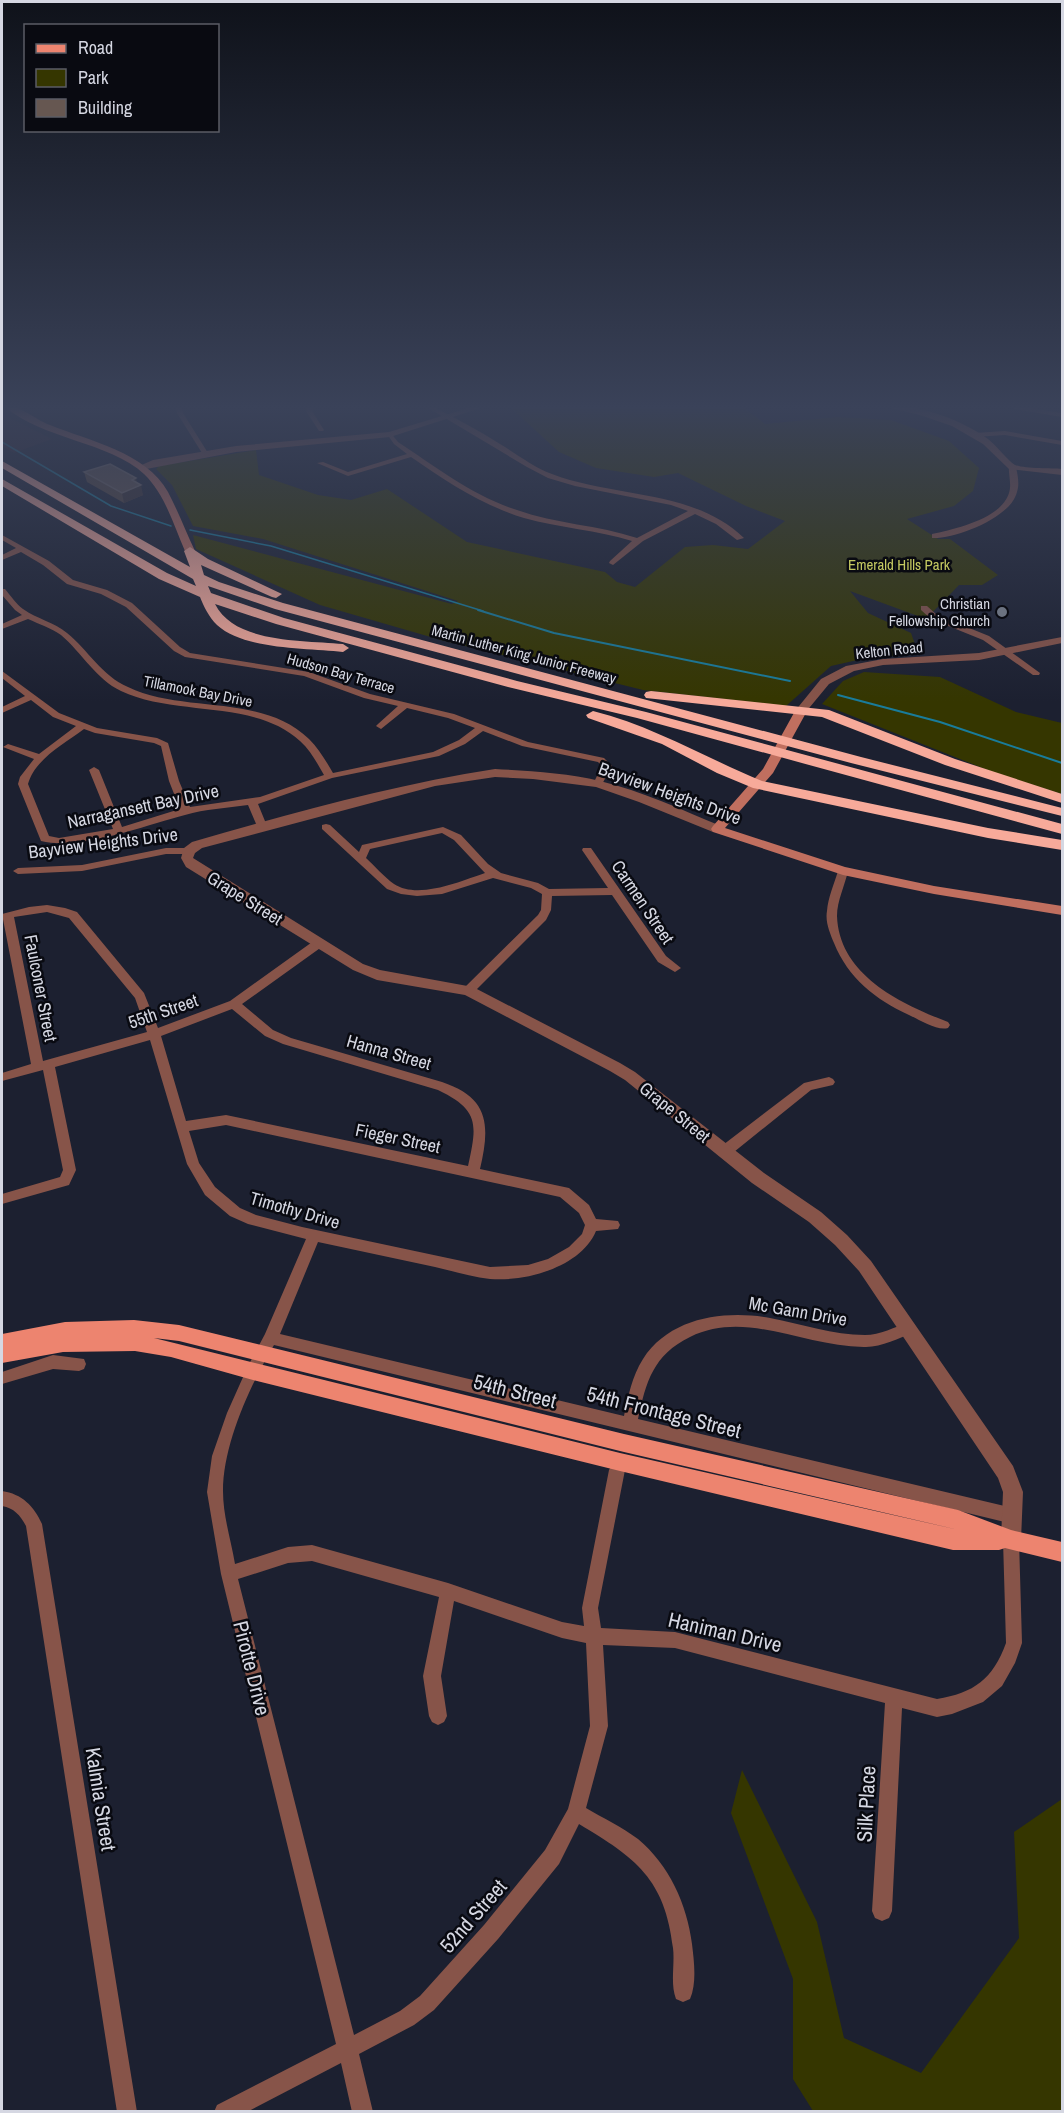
<svg xmlns="http://www.w3.org/2000/svg" width="1064" height="2113" viewBox="0 0 1064 2113" font-family="'Archivo Narrow',sans-serif">
<rect width="100%" height="100%" fill="#1c2030"/>
<path fill="#2e2432" d="M2 414 52 439 14 453 2 446Z"/>
<g fill="#353600">
<path d="M509 406H742L765 424 837 417 891 420 949 441 979 468 973 491 954 506 907 519 938 539H950L998 575 982 585H959L926 619 850 591 868 613 911 633 918 653 862 659 831 666 786 706 643 690 441 640 320 605 196 549 193 535 452 604 458 601 263 539 193 526 172 485 156 469 159 466 256 450 259 475 318 495 351 500 387 489 467 542 605 572 617 582 635 587 685 547 713 545 748 549 785 521 746 506 678 473 654 477 596 468 559 452Z"/>
<path d="M864 672 940 677 1016 712 1062 723V794L995 773 822 704 843 681Z"/>
<path d="M742 1770 817 1922 844 2038 921 2073 1019 1938 1014 1832 1062 1799V2111H813L793 2079V1979L731 1813Z"/>
</g>
<g fill="none" stroke-linecap="round" stroke-linejoin="round">
<g stroke="#197c9b" stroke-width="1.5">
<path d="M2 442 111 506 171 526"/>
<path d="M190 530 271 546 483 611"/>
</g>
<g stroke="#197c9b" stroke-width="2">
<path d="M478 610 554 633 790 681"/>
<path d="M838 695 940 722 1062 763"/>
</g>
<g fill="#875449" fill-rule="evenodd">
<path d="M175 406H181L183 413 208 453 207 454 202 453 177 413Z"/>
<path d="M309 406H315L312 411 324 430 323 431H319L306 411Z"/>
<path d="M425 406H432C455 418 478 430 500 444 517 454 533 467 552 474 615 498 693 489 744 538L737 540 716 524 695 514 643 541 613 565 609 563 610 561 632 541C597 530 560 528 524 518 482 505 447 482 411 457L348 476 317 463 323 462 348 472 407 454 394 444 387 434 390 432 398 442C436 467 473 496 517 510 556 524 598 525 637 538L688 511 671 505 575 486 548 478 527 467Z"/>
<path d="M1016 406 1062 413V417L1014 409V407Z"/>
<path d="M1005 431 1062 441V445L1005 435 974 437 971 435 974 433Z"/>
<path d="M1009 465 1016 467C1018 477 1020 485 1016 495 1008 518 956 539 932 538V534C955 529 1001 519 1009 493 1012 483 1008 475 1009 465Z"/>
<path d="M2 535 49 561 73 580 107 590 132 603 180 647 190 653 309 672 370 694 454 714 528 742 604 758 612 766 601 786H595L593 784 602 766 598 762 522 746 483 731 465 744 439 756 332 778 258 804 267 826 262 829 257 826 248 805C227 808 205 809 185 815 145 825 81 851 41 841L18 784 20 777 34 759 3 747 8 744 39 754 76 726 53 717 31 700 2 713V707L25 696 2 678V671L59 713 97 728 157 738 168 743 179 781 190 807 260 797 324 775C317 763 311 751 300 741 255 699 176 717 121 691 96 679 82 653 61 635 51 628 39 624 28 619L2 629V624L22 615 15 610 2 595V589H5C11 596 16 604 23 609 37 619 54 622 67 633 88 650 102 676 128 687 184 714 262 693 309 739 319 749 326 761 333 773L433 752 459 740 475 728 448 718 407 708 381 729 376 726 378 724 398 706 364 698 304 676 185 657 174 651 126 607 101 594 67 584 43 565 21 552 2 560V555L16 548 2 540ZM84 729 95 733 154 743 161 746 169 781 180 809 122 827 99 770 94 767 89 770 113 829 59 838 49 836 28 784C35 759 64 744 84 729Z"/>
<path d="M921 606H927L937 615 989 636 1040 673 1039 675H1033L983 640 931 619 921 610Z"/>
<path d="M326 824 330 825 359 852 362 845 443 827 461 835 488 864 501 873 538 883 549 889 608 888 582 850 583 848H591L666 956 681 968 675 972 658 962 612 895 552 896 551 910 546 920 472 994H464L462 991 464 988 538 915 541 910 542 894 531 888 493 878 442 894 417 896 401 894 387 889 322 829V825ZM442 833 454 840 485 873C461 881 418 900 394 884 384 877 375 866 366 858L370 849Z"/>
<path d="M166 848H189L194 851 189 854H166L82 871 18 874 13 871 18 868 82 865Z"/>
<path d="M843 868 848 871C845 885 837 901 837 916 839 975 901 1004 948 1022L950 1025 948 1028C937 1031 920 1020 909 1015 876 1000 848 978 834 943 830 933 825 922 827 911 828 898 834 884 838 871Z"/>
<path d="M47 905 65 908 77 912 144 993 158 1028 230 1001 315 940H323L325 943 323 946 242 1004 273 1030 291 1038 442 1082C490 1098 490 1126 480 1169L569 1188 589 1205 596 1219 618 1221 620 1225 618 1229 596 1231C581 1267 526 1282 490 1279 472 1277 453 1271 435 1267 396 1259 357 1250 318 1242L280 1334 624 1416C628 1397 632 1376 643 1359 670 1317 725 1310 770 1318 802 1324 833 1335 865 1335 880 1335 895 1327 909 1322L914 1324 916 1328 914 1332C899 1338 882 1347 866 1347 806 1348 747 1309 690 1337 653 1355 646 1382 638 1419L1013 1508 1019 1511 1021 1516 1019 1521 1013 1524 274 1345C250 1385 223 1444 223 1491 223 1516 231 1540 235 1564L288 1547 312 1545 448 1583 562 1622 584 1626 582 1608 609 1470 612 1465 617 1463 622 1465 625 1470 598 1608 601 1628 675 1632 937 1699C974 1693 993 1679 1006 1643L1003 1540 1005 1534 1011 1532 1017 1534 1019 1540 1022 1643 1015 1663 1002 1686 983 1702 952 1714 937 1717 902 1708 892 1911 889 1918 882 1921 875 1918 872 1911 885 1703 675 1648 603 1645 608 1726 586 1808C603 1818 622 1827 638 1839 669 1865 687 1904 692 1944 694 1961 697 1983 690 1999L683 2002 676 1999C670 1984 675 1964 673 1948 665 1879 636 1858 579 1824L559 1864 498 1939 434 2010 414 2025 359 2054 373 2112H352L341 2063 247 2112H214L217 2105 336 2044 221 1574 207 1492 212 1456 227 1413 248 1366 265 1334 306 1239 248 1224 230 1216 205 1195 187 1164 150 1040 55 1067 76 1170 69 1185 2 1204V1194L60 1177 63 1170 43 1070 2 1081V1073L31 1064 2 914 29 907ZM47 912 69 918 135 998 147 1032 43 1061 14 917ZM232 1009 265 1036 283 1044 438 1090C480 1110 477 1125 468 1166L226 1115 186 1121 161 1036ZM226 1125 560 1197 579 1213 585 1225 582 1234 569 1247 548 1259 528 1265 490 1267 302 1227 256 1215 240 1208 215 1187 199 1163 189 1131ZM312 1561 439 1597 423 1676 429 1716 432 1722 438 1725 444 1722 447 1716 441 1676 454 1601 562 1638 586 1643 590 1726 568 1809 545 1850 484 1925 420 1996 400 2011 354 2035 238 1579 288 1563Z"/>
<path d="M829 1077 833 1079 835 1082 833 1085 811 1090 729 1156H719L718 1152 719 1148 804 1083Z"/>
<path d="M53 1355 84 1359 86 1364 84 1369 79 1371 53 1369 2 1384V1372Z"/>
<path d="M2 1491C22 1494 34 1506 42 1524L137 2112H117L26 1526C20 1515 14 1508 2 1506Z"/>
</g>
<g fill="#875449" fill-rule="evenodd">
<path d="M475 406H487L390 437 236 452 141 470 137 467 153 460 236 446 389 432Z"/>
<path d="M882 406C918 404 958 418 988 439 996 445 1008 461 1015 465 1025 469 1051 468 1062 469V475L1009 469 983 444 952 426 920 415Z"/>
<path d="M1062 637V643L979 660 883 665 854 671 829 684 805 713 801 714 795 711 821 679 846 666 883 659 979 653Z"/>
<path d="M495 769C530 771 567 773 600 781 642 791 682 810 721 826L723 829 721 832H713L639 802 596 787 533 779 495 777 435 786 202 848 195 853 193 858 363 964 380 970 473 987 620 1063 635 1072 764 1173 821 1212 847 1235 871 1261 1013 1466 1023 1492 1021 1540 1018 1547 1011 1550 1004 1547 1001 1540 1003 1492 998 1478 859 1271 835 1245 809 1222 752 1183 625 1080 610 1071 465 995 377 980 353 970 186 867 181 858 184 848 192 842C292 813 393 785 495 769Z"/>
</g>
<g fill="#c06f5f" fill-rule="evenodd">
<path d="M4 406C21 405 34 419 50 425 89 441 146 452 168 492 178 511 186 532 195 551L193 553 185 551C174 526 165 494 144 474 110 442 41 439 4 406Z"/>
<path d="M801 708 807 711 773 773 725 828 845 867 934 886 1062 906V915L934 894 843 875 713 832 711 829 713 826 763 769 795 711Z"/>
</g>
<path fill="#ed846f" fill-rule="evenodd" d="M134 1320 179 1325 624 1434 958 1510 1011 1530 1062 1542V1562L1005 1548 999 1550H953L620 1471 253 1380 171 1357 135 1351 63 1352 2 1363V1334L65 1322ZM154 1338 179 1341 624 1452 959 1530 620 1453Z"/>
<g fill="#f7aa9a" fill-rule="evenodd">
<path d="M2 461 190 567 184 551 190 547 208 559 282 594 276 598 272 597 201 565 204 575 219 582 283 603 861 757 1062 808V816L851 763 275 609 208 586 211 593 284 618 517 681 646 712 1062 824V834L637 718 508 687 276 624 215 604C235 644 304 640 343 644L349 648 343 652C308 648 244 650 217 625 209 617 204 607 200 597L159 579 2 486V479L167 573 196 586 193 579 2 468Z"/>
<path d="M651 691 829 710 955 759 1062 794V803L945 765 822 717 646 698 644 695 646 692Z"/>
<path d="M593 711C653 726 706 758 762 781L988 828 1062 840V850L988 838 753 788 717 773 662 744 588 718 586 715Z"/>
</g>
</g>
<path fill="#58483f" d="M84 472 137 483 143 495 124 503 87 482Z"/>
<path fill="#3b3132" d="M136 478 138 487 141 485 143 495 124 503 122 493 132 480Z"/>
<path fill="#665751" stroke="#776b68" stroke-width="1.5" d="M110 464 136 478 132 480 141 485 122 493 84 472Z"/>
<linearGradient id="sky" x2="0" y2="1"><stop stop-color="#0f121a"/><stop offset="0.58" stop-color="#3a4259"/><stop offset="1" stop-color="#3a4259" stop-opacity="0"/></linearGradient>
<rect width="1064" height="702" fill="url(#sky)"/>
<circle fill="#6b7280" stroke="#090a11" stroke-width="2" cx="1002" cy="612" r="6"/>
<g text-anchor="middle" dominant-baseline="central" stroke-width="5" stroke-linejoin="round" paint-order="stroke">
<g font-size="15" fill="#c4c861" stroke="#090a11">
<text x="899" y="564">Emerald Hills Park</text>
</g>
<g font-size="15" fill="#d5d7e2" stroke="#090a11" text-anchor="end">
<text x="990" y="603">Christian<tspan x="990" dy="17">Fellowship Church</tspan></text>
</g>
<g font-size="15" fill="#d5d7e2" stroke="#090a11">
<text transform="translate(889 650) rotate(-6)">Kelton Road</text>
<text transform="translate(524 654) rotate(15)">Martin Luther King Junior Freeway</text>
<text transform="translate(341 673) rotate(16)">Hudson Bay Terrace</text>
<text transform="translate(198 691) rotate(11)">Tillamook Bay Drive</text>
</g>
<g font-size="18" fill="#d5d7e2" stroke="#090a11">
<text transform="translate(670 793) rotate(20)">Bayview Heights Drive</text>
<text transform="translate(143 806) rotate(-12)">Narragansett Bay Drive</text>
<text transform="translate(103 843) rotate(-7)">Bayview Heights Drive</text>
<text transform="translate(245 898) rotate(32)">Grape Street</text>
<text transform="translate(643 902) rotate(56)">Carmen Street</text>
<text transform="translate(41 988) rotate(79)">Faulconer Street</text>
<text transform="translate(163 1011) rotate(-19)">55th Street</text>
<text transform="translate(389 1052) rotate(16)">Hanna Street</text>
<text transform="translate(675 1112) rotate(39)">Grape Street</text>
<text transform="translate(398 1138) rotate(12)">Fieger Street</text>
<text transform="translate(295 1210) rotate(16)">Timothy Drive</text>
<text transform="translate(798 1311) rotate(10)">Mc Gann Drive</text>
</g>
<g font-size="21" fill="#d5d7e2" stroke="#090a11">
<text transform="translate(515 1391) rotate(14)">54th Street</text>
<text transform="translate(664 1412) rotate(14)">54th Frontage Street</text>
<text transform="translate(725 1632) rotate(13)">Haniman Drive</text>
<text transform="translate(252 1668) rotate(76)">Pirotte Drive</text>
<text transform="translate(101 1799) rotate(81)">Kalmia Street</text>
<text transform="translate(866 1804) rotate(-87)">Silk Place</text>
<text transform="translate(473 1916) rotate(-49)">52nd Street</text>
</g>
</g>
<rect width="1064" height="2113" fill="none" stroke="#d5d7e2" stroke-width="6"/>
<rect x="24" y="24" width="195" height="108" fill="#090a11" stroke="#5b5c65" stroke-width="1.5"/>
<rect x="36" y="44" width="30" height="9" fill="#ed846f" stroke="#5b5c65" stroke-width="1.5"/>
<text x="78" y="54" font-size="18" fill="#d5d7e2">Road</text>
<rect x="36" y="69" width="30" height="18" fill="#353600" stroke="#5b5c65" stroke-width="1.5"/>
<text x="78" y="84" font-size="18" fill="#d5d7e2">Park</text>
<rect x="36" y="99" width="30" height="18" fill="#665751" stroke="#5b5c65" stroke-width="1.5"/>
<text x="78" y="114" font-size="18" fill="#d5d7e2">Building</text>
</svg>
